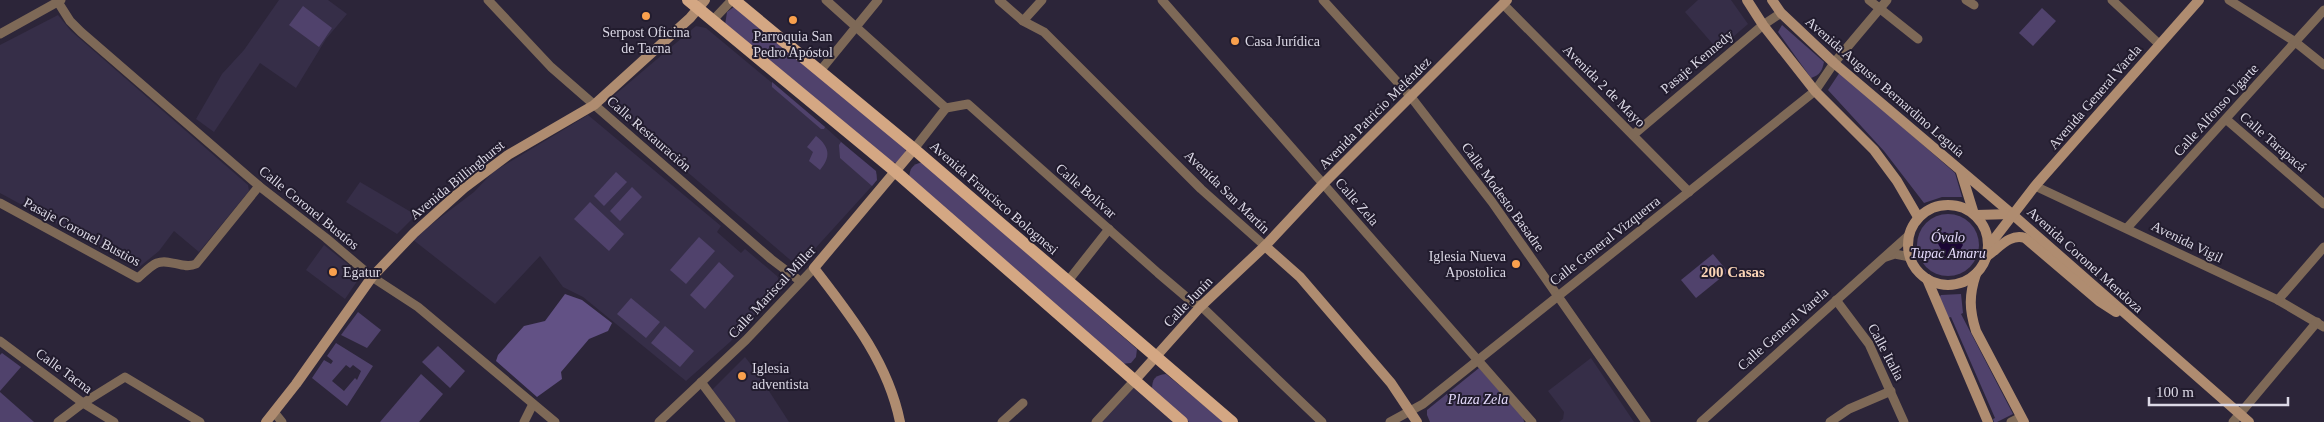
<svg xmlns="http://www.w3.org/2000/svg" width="2324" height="422" viewBox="0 0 2324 422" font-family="'Times New Roman',serif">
<rect width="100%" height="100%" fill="#2c2539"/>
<g fill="#362e48">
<path d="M279 0H328L347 14 326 39 296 88 260 63 214 132 196 119 222 74 244 50Z"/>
<path d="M1698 0H1731L1748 24 1718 50 1685 12Z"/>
<path d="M58 15 71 31 248 185 249 191 199 252 174 231 159 251 138 268 0 193V45Z"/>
<path d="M696 26 706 28 825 127 877 174V180L872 186 802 263 795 264 610 106V99Z"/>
<path d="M588 115 721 226 717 232 741 253 745 249 777 276 779 280 780 287 730 342 686 381 583 297 563 287 540 256 495 304 412 239 474 192 493 172Z"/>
<path d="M360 182 416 215 397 234 346 202Z"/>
<path d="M324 245 360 274V277L345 299 306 270Z"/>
<path d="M745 357 756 371 789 422H733L711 391Z"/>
<path d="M1591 358 1634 422H1559L1563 419 1564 412 1548 391Z"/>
<path d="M1134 381 1182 422H1096Z"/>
</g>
<g fill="#50426c" fill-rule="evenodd">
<path d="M303 6 332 28 319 47 289 25Z"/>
<path d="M735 6 906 149 904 156 897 163 891 162 725 25 727 12Z"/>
<path d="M2042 8 2056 21 2033 46 2019 33Z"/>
<path d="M1782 25 1824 62C1822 71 1820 75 1811 78L1778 32Z"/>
<path d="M1840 72 1955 173 1962 197H1942L1924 203 1884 151 1828 90Z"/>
<path d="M772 82 825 127 824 129H821L772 87Z"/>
<path d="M816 136C830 147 831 157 820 170L809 161 813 152 807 147Z"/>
<path d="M841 142 876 171 877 180 872 186 840 158 839 145Z"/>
<path d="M922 162 1137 349 1136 357 1131 363 1121 364 909 178C910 168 912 165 922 162Z"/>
<path d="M616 172 627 182 604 206 594 196Z"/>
<path d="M632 187 642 197 620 221 610 211Z"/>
<path d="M590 202 624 234 609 251 574 219Z"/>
<circle cx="1948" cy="245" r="31"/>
<path d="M699 237 715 251 686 284 670 270Z"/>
<path d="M1713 254 1728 272 1696 298 1681 280Z"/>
<path d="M719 262 734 276 705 309 690 295Z"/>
<path d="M1961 294 1963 313 1961 314 2013 414 1997 422H1994L1993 419 1995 418 1951 317 1948 318 1939 298 1941 295Z"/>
<path d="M631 298 660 322 646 338 617 314Z"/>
<path d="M358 312 381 330 367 348 341 335Z"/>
<path d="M665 326 694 351 680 367 651 343Z"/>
<path d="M336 343 373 366 347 406 312 378 324 360 331 364 333 361 327 356ZM346 365 350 368 353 365 361 371 357 380 355 378 344 391 332 381Z"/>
<path d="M438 346 465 371 450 388 422 362Z"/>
<path d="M2 353 21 367 0 391V355Z"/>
<path d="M1479 368 1523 417 1524 422H1430L1427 415V410Z"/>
<path d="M421 374 443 394 419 422H380Z"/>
<path d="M1166 374 1224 422H1189L1152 390C1152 379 1155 375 1166 374Z"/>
<path d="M0 392 34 422H0Z"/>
</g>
<path fill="#625185" d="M565 294 582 300 612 323 608 331 589 339 561 372 562 379 537 397 496 361 498 355 524 326 545 321Z"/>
<path fill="#1b0635" d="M1945 232 1949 234V237L1959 239 1963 245 1960 250 1953 251 1948 259 1943 260 1938 255 1941 249 1936 240 1938 234Z"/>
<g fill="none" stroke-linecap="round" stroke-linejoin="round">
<g stroke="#7e6957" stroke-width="9">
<path d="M488 0 551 67 771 259 800 281"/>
<path d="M826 0 946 108"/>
<path d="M999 0 1023 21 1044 32 1201 189 1265 246"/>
<path d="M1162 0 1532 422"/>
<path d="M1323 0 1411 97 1492 202 1646 422"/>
<path d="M1869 0 1918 39"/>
<path d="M1966 0 1974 5"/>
<path d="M2112 0 2159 44"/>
<path d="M2229 0 2294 41 2324 65"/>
<path d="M58 2 70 21 81 32 259 186 326 238 372 277 418 307 555 422"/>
<path d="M1503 4 1689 192"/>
<path d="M713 20 732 0"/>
<path d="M1023 21 1042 0"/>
<path d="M0 34 61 0"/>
<path d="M820 71 878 0"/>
<path d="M946 108 968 104 1158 273 1191 301 1201 306 1322 422"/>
<path d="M2227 120 2324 204"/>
<path d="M1633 135 1763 25 1781 13"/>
<path d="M914 149 946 108"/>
<path d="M2035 186 2278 300 2324 327"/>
<path d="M0 203 138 278C144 273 150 266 157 263 170 258 183 270 196 264L259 186"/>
<path d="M2127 228 2324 10"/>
<path d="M1886 257 1895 254 1910 257"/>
<path d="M1068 281 1109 229"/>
<path d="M1836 300 1869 344 1904 422"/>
<path d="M2278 300 2324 247"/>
<path d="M0 341 83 403 114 422"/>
<path d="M701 382 731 422"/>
<path d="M274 412 282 422"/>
<path d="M58 422 83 403 125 377 200 422"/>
<path d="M524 422 533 404"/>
<path d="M659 422 746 340 814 268"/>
<path d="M1002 422 1023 403"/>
<path d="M1096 422 1134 381"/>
<path d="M1390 422 1423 404 1815 91 1834 63 1887 0"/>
<path d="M1701 422 1909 235"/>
<path d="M1830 422 1849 409 1891 391"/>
<path d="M2011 422 2021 417"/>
<path d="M2233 422 2317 322"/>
</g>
<g stroke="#af8c70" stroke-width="10">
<path d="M1747 0 1763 25 1815 91 1874 150 1897 181 1918 217"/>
<path d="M1772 0 1781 13 1834 63 2012 214 2249 422"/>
<path d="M1961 172 1974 214"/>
<circle cx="1948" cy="245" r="40"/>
<path d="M1976 215 2012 214"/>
<path d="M1265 246 1300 277 1391 383 1417 422"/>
<path d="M1988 247 2035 186 2199 0"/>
<path d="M1987 256C1999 248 2010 233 2025 238L2099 301 2116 312"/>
<path d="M1976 274C1969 295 1969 309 1976 331L2024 422"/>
<path d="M1927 279 1988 422"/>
<path d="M1134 381 1201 306 1265 246 1323 184 1507 0"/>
<path d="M266 422 296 384 372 277 414 233 464 188 508 155 594 105 690 18 705 0"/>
<path d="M900 422C888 362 851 316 814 268L914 149"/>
</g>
<g stroke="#d4a783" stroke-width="12">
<path d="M688 0 896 172 1182 422"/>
<path d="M734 0 914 149 1232 422"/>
</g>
</g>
<g fill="#f9a04d" stroke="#221c2e" stroke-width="2">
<circle cx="646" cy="16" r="5"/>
<circle cx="793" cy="20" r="5"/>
<circle cx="1235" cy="41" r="5"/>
<circle cx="1516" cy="264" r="5"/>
<circle cx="333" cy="272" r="5"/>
<circle cx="742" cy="376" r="5"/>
</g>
<g text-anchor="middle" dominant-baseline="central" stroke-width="4" stroke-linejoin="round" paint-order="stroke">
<g font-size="14" fill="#dcd9e6" stroke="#221c2e" text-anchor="start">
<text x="646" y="32" text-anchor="middle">Serpost Oficina<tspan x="646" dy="16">de Tacna</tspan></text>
<text x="793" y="36" text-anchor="middle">Parroquia San<tspan x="793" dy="16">Pedro Apóstol</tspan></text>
<text x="1245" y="41">Casa Jurídica</text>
<text x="1506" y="256" text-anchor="end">Iglesia Nueva<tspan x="1506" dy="16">Apostolica</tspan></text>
<text x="343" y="272">Egatur</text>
<text x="752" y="368">Iglesia<tspan x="752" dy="16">adventista</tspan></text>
</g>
<g font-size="14" fill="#dcd9e6" stroke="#221c2e">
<text transform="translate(1697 62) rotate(-40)">Pasaje Kennedy</text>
<text transform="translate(1604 86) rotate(45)">Avenida 2 de Mayo</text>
<text transform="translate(1885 87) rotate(41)">Avenida Augusto Bernardino Leguía</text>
<text transform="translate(2095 97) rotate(-49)">Avenida General Varela</text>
<text transform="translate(2216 110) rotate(-48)">Calle Alfonso Ugarte</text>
<text transform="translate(1375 113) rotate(-45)">Avenida Patricio Meléndez</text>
<text transform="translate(649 134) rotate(41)">Calle Restauración</text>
<text transform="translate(2273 142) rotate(41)">Calle Tarapacá</text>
<text transform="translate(457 180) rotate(-39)">Avenida Billinghurst</text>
<text transform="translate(1086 191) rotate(41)">Calle Bolívar</text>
<text transform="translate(1227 192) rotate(44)">Avenida San Martín</text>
<text transform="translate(1503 197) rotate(54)">Calle Modesto Basadre</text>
<text transform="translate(994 198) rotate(41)">Avenida Francisco Bolognesi</text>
<text transform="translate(1357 202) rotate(49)">Calle Zela</text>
<text transform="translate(309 208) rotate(39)">Calle Coronel Bustíos</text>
<text transform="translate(82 232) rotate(28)">Pasaje Coronel Bustios</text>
<text transform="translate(1605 241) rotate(-38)">Calle General Vizquerra</text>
<text transform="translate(2187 242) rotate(26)">Avenida Vigil</text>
<text transform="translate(2085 260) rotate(42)">Avenida Coronel Mendoza</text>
<text transform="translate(772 292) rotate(-47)">Calle Mariscal Miller</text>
<text transform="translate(1188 302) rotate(-46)">Calle Junín</text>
<text transform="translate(1783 329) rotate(-42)">Calle General Varela</text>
<text transform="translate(1886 352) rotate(62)">Calle Italia</text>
<text transform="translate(64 371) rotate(36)">Calle Tacna</text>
</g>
<g font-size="14" font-style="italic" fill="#e4dafb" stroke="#221c2e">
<text x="1948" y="237">Óvalo<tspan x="1948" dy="16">Tupac Amaru</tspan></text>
<text x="1478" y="399">Plaza Zela</text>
</g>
<g font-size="15" font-weight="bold" fill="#fcd5b6" stroke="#221c2e">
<text x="1733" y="272">200 Casas</text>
</g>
</g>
<path d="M2149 397v8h139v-8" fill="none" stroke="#dcd9e6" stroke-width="2.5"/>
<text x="2156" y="397" font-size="15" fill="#dcd9e6" stroke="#221c2e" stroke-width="4" paint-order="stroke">100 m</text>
</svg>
